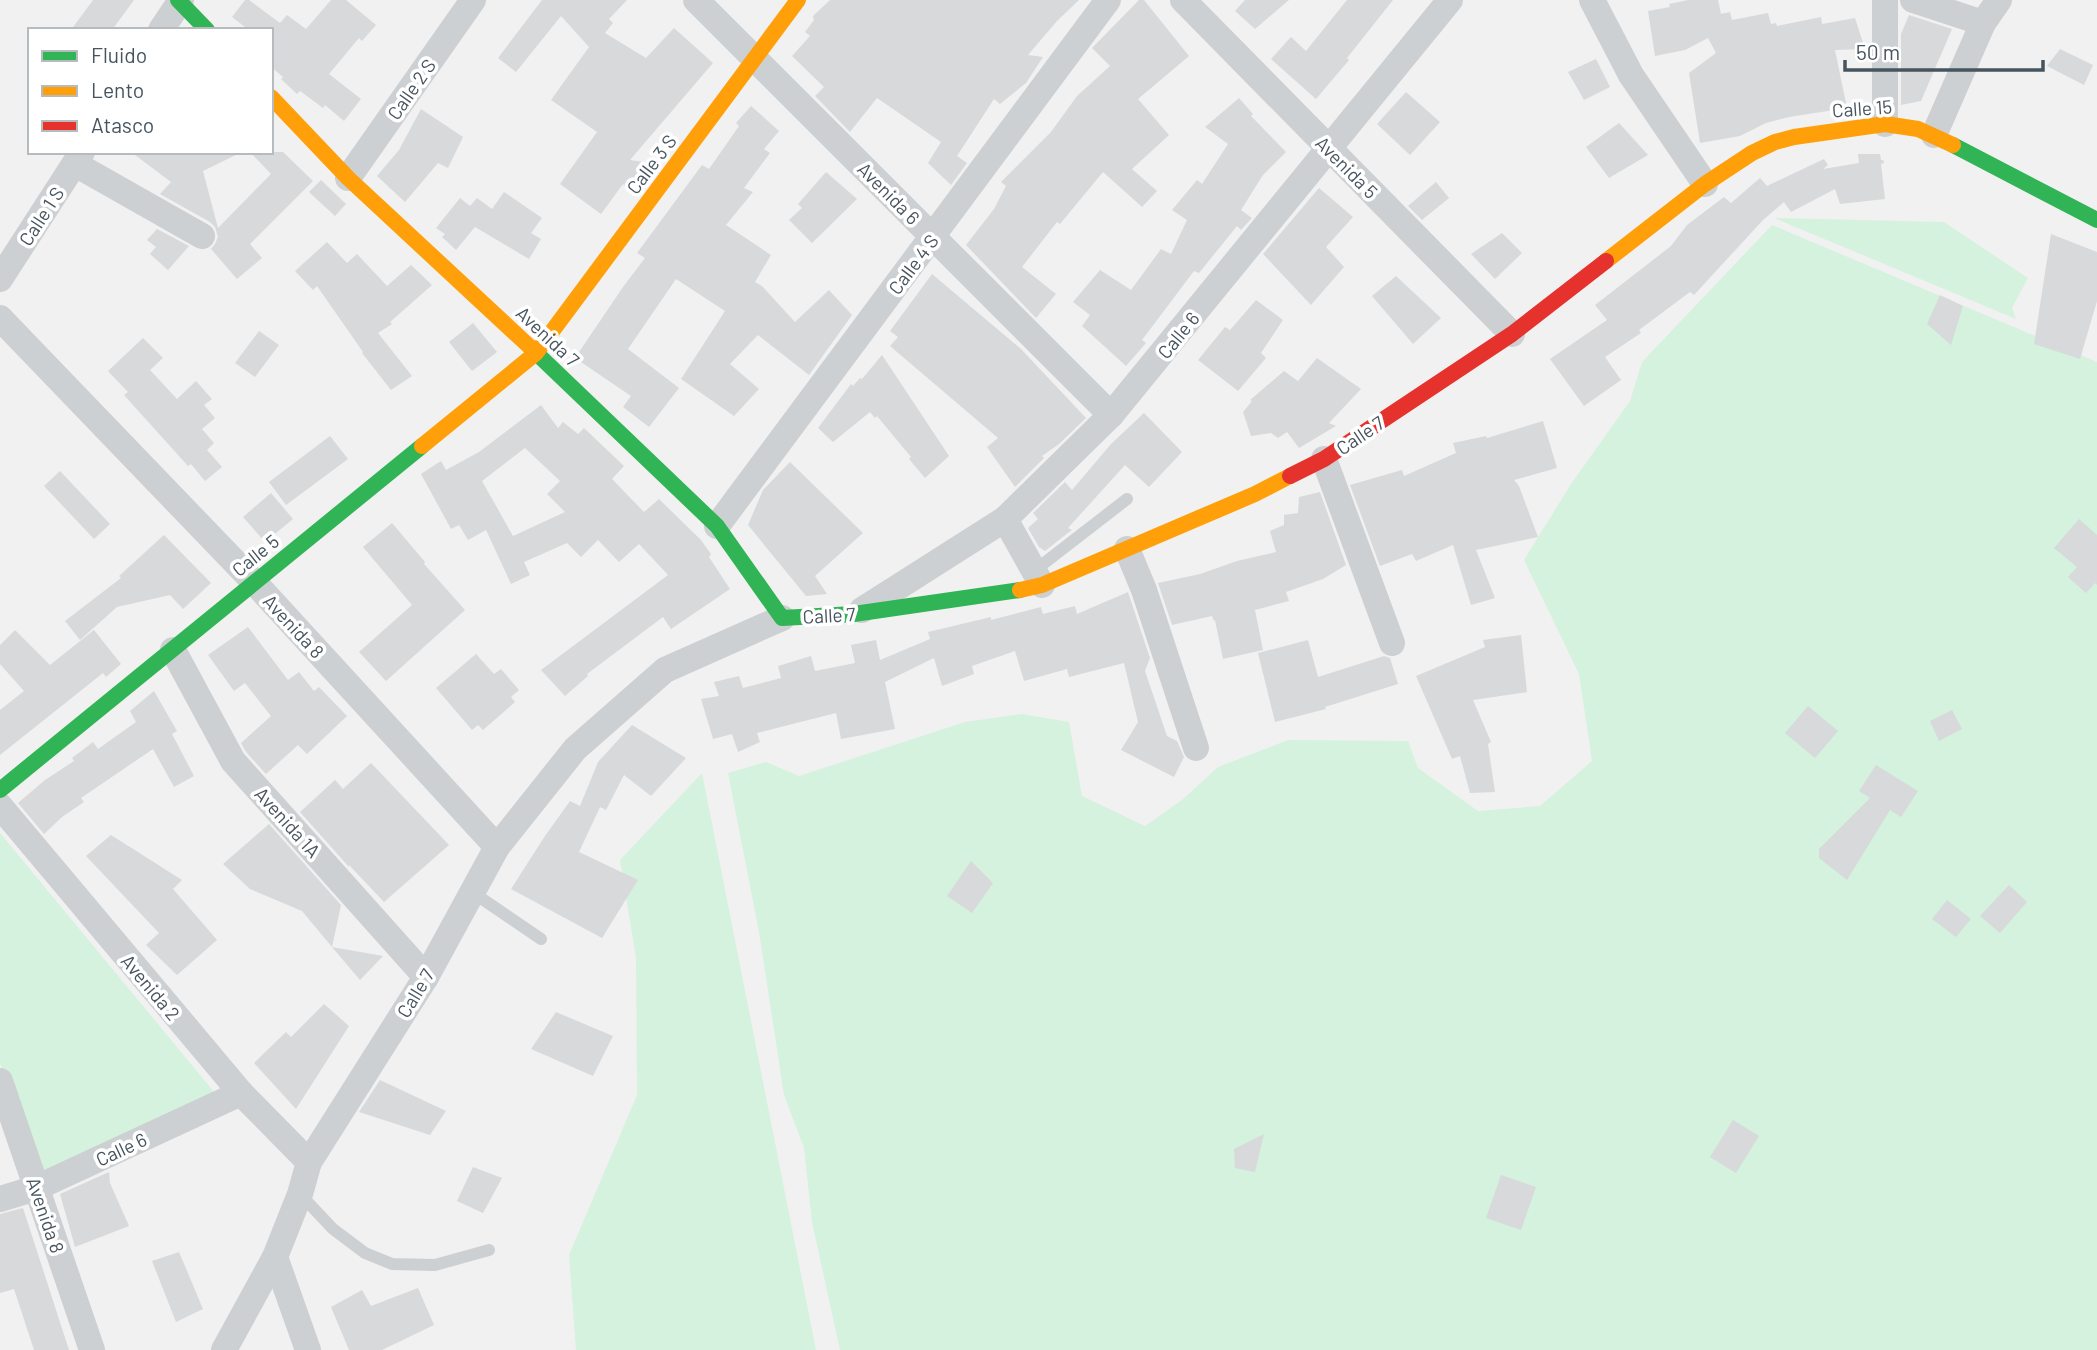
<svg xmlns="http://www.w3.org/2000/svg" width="2097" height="1350" viewBox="0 0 2097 1350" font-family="Barlow,sans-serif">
<rect width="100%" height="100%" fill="#f2f1f1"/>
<g fill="#d4f2de">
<path d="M1774 218 1944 222 2028 278 2012 308 2016 319Z"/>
<path d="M1772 225 2097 362V1350H840L812 1222 804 1148 784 1095 759 932 728 773 766 762 799 776 965 722 1022 714 1069 722 1082 796 1145 826 1182 800 1218 767 1288 740 1408 741 1418 768 1478 811 1540 806 1592 761 1579 674 1524 560 1571 484 1630 401 1642 362Z"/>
<path d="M702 773 816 1350H576L569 1255 637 1095 636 958 620 860Z"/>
<path d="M0 833 214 1092 39 1178 0 1063Z"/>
</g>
<g fill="#d8d9db" fill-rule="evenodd">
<path d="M93 0H134L112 30H71Z"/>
<path d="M245 0H249L280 23 287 15 306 29 331 0H346L376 25 362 41 359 38 329 74 361 99 344 121 325 105 323 108 300 91 297 94 281 79 283 77 271 67V33L274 30H249L232 17Z"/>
<path d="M542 0H627L609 19 613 23 605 33 646 58 674 28 713 63 630 160 651 163 629 192 623 184 601 214 560 184 597 132 551 100 589 47 561 16 516 72 498 58Z"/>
<path d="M830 0H1079L1057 21 1028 55 1043 57 1026 83 1000 104 994 99 957 156 967 163 951 185 928 163 941 142 877 98 850 132 815 96 824 87 792 56 810 36 805 32 814 20 813 16Z"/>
<path d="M1139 0H1144L1189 56 1138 99 1169 135 1132 169 1157 191 1142 207 1103 172 1060 224 1057 222 1022 267 1056 294 1036 318 966 245 994 209 1006 186 1001 182 1051 132 1077 96 1110 66 1092 48Z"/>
<path d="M1245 0H1289L1255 29 1235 11Z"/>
<path d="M1347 0H1393L1347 58 1349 60 1316 99 1271 59 1291 37 1306 51Z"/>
<path d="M1688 0H1718L1721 14 1730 12 1732 20 1768 13 1771 24 1776 23 1777 26 1821 17 1822 24 1855 18 1865 49 1835 50 1847 108 1789 117 1766 123 1740 136 1700 143 1689 73 1716 53 1708 38 1685 50 1655 56 1648 11 1670 7 1669 4Z"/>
<path d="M1909 15 1952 29 1921 101 1901 105V34Z"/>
<path d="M2060 49 2093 65 2084 85 2047 66Z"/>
<path d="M1596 59 1610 87 1584 100 1568 72Z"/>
<path d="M1406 92 1440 122 1410 155 1377 124Z"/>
<path d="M1239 98 1253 114 1251 116 1286 152 1263 175 1241 210 1252 218 1241 230 1237 226 1199 273 1194 271 1142 340 1146 343 1126 366 1082 326 1090 315 1073 302 1100 270 1131 290 1161 249 1171 254 1187 220 1172 210 1197 180 1202 184 1228 144 1205 127Z"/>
<path d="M751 106 779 131 764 149 770 153 744 188 753 192 726 225 771 255 755 282 762 286 795 322 829 290 852 315 809 375 758 335 730 364 759 389 734 416 681 379 725 311 676 279 628 349 679 388 649 427 623 407 631 396 575 358 623 287 645 258 637 253 702 165 709 169 739 126 736 123Z"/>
<path d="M421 109 463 137 448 168 438 163 405 202 377 176 399 150Z"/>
<path d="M1619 123 1648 155 1609 178 1586 147Z"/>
<path d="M131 152H242L203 171 218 228 271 174 250 152H283L313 181 250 244 262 258 237 279 211 249 215 244 218 237 215 227 210 222 160 194 171 182Z"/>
<path d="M1858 154H1880L1881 160H1883L1884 163 1881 164 1885 199 1840 204 1835 189 1791 212 1784 202 1763 220 1694 295 1690 292 1639 330 1641 333 1605 357 1621 380 1584 406 1550 359 1607 320 1595 305 1671 246 1687 225 1724 197 1731 203 1760 178 1767 186 1824 159 1828 165 1823 169 1859 163Z"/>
<path d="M826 172 857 199 812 243 789 220 802 208 798 204Z"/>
<path d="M321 180 346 204 335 216 309 192Z"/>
<path d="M1436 182 1449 198 1422 220 1408 206Z"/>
<path d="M1319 188 1353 217 1326 247 1344 267 1311 305 1263 254Z"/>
<path d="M504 192 542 218 531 233 541 239 529 259 475 227 456 250 442 237 445 234 436 228 460 198 470 206 477 198 492 209Z"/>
<path d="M157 229 189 246 168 270 150 254 156 247 147 240Z"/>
<path d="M1502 233 1522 253 1495 279 1471 254Z"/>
<path d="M2051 234 2097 252V301L2080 359 2034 344Z"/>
<path d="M327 242 347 263 357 254 387 286 411 265 432 285 390 322 392 324 378 333 412 376 391 390 362 353 363 352 317 286 313 290 295 271Z"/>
<path d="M932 274 1021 349 1086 418 1059 444 1042 456 1044 458 1015 487 987 447 998 438 890 346 898 337 890 331Z"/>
<path d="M1396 276 1441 318 1413 344 1372 296Z"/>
<path d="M1940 295 1963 306 1951 345 1927 324Z"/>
<path d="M1256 300 1283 320 1261 353 1266 358 1238 391 1198 360 1225 327 1230 330Z"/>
<path d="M473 323 497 352 472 371 449 342Z"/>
<path d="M259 331 279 345 255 377 235 363Z"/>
<path d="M143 338 163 358 150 370 177 399 196 381 212 399 204 405 215 418 202 429 214 443 207 450 222 467 205 481 191 464 188 466 124 395 128 392 108 371Z"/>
<path d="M882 355 949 456 925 478 909 459 911 457 877 416 875 418 870 412 833 442 818 428 851 384 853 386 860 378 862 379Z"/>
<path d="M1317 358 1361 389 1329 423 1336 426 1299 448 1287 432 1278 438 1271 433 1251 436 1243 412 1252 401 1250 400 1284 371 1298 381Z"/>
<path d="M541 405 558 428 563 422 578 434 584 428 624 466 612 479 644 512 659 499 701 540 711 554 709 557 730 589 671 629 663 617 587 674 588 676 565 696 541 670 668 575 639 544 619 562 598 540 581 557 567 543 524 562 530 575 511 584 486 530 468 540 459 525 451 529 421 474 441 461 446 470 479 452ZM525 448 560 481 547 494 565 512 513 536 482 481Z"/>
<path d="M1144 413 1182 452 1149 487 1125 465 1068 528 1072 530 1069 532 1045 551 1039 547 1028 528 1038 519 1033 513 1065 482 1072 490 1111 444Z"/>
<path d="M1543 421 1557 468 1514 480 1519 486 1538 537 1476 550 1495 598 1471 605 1453 545 1416 561 1412 554 1380 566 1350 485 1402 470 1404 476 1456 453 1453 443 1486 436 1487 438Z"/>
<path d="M330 436 348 459 286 505 269 482Z"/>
<path d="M790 462 863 533 815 576 827 594 806 596 748 525 763 490Z"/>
<path d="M60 471 110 524 94 539 44 486Z"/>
<path d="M1320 492 1346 565 1323 579 1286 592 1289 601 1255 610 1263 650 1223 659 1215 620 1214 621 1212 616 1172 625 1158 583 1200 574 1237 561 1276 552 1270 531 1284 525V515L1298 513 1299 497Z"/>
<path d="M271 493 293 519 265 542 243 517Z"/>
<path d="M2079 519 2097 535V585L2095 583 2086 593 2068 577 2077 567 2054 548Z"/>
<path d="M392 523 425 562 424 564 465 610 386 681 359 652 412 605 363 547Z"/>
<path d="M164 535 211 583 183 609 170 595 117 607 80 640 65 621 121 578 119 576Z"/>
<path d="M1128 592 1150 658 1145 671 1167 736 1177 741 1184 757 1174 777 1121 750 1138 722 1124 663 1069 677 1067 669 1024 681 1015 651 972 666 974 674 942 686 934 658 885 682 895 729 841 739 836 713 757 733 760 742 738 752 732 734 713 739 701 699 719 696 714 682 739 676 743 688 781 678 778 666 811 656 815 671 855 663 851 645 876 640 880 660 930 639 928 632 991 617V620L1041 607 1043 614 1075 606 1077 614Z"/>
<path d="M248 627 288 680 299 672 314 691 319 687 347 716 307 754 298 745 266 774 246 752 241 743 271 716 245 683 234 691 208 655Z"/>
<path d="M15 630 50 665 94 630 121 664 106 677 103 673 0 755V710L24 691 0 664V645Z"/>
<path d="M1521 635 1527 692 1473 700 1491 742 1488 744 1495 792 1470 793 1460 756 1452 759 1416 676 1485 647 1483 640Z"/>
<path d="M1308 640 1318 677 1384 656 1390 658 1398 684 1325 707 1326 709 1275 722 1258 653Z"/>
<path d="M476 654 494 674 501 669 519 690 511 697 515 702 483 730 478 725 472 730 436 688Z"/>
<path d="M154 691 177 731 172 734 194 776 174 787 153 749 81 798 84 802 62 817 44 834 18 803 45 780 74 761 72 758 93 742 98 749 136 722 130 711Z"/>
<path d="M1808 706 1838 731 1815 758 1785 733Z"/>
<path d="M1952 710 1962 729 1939 741 1930 721Z"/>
<path d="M632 725 686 758 651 796 624 775 606 810 600 807 579 852 638 880 602 938 511 889 545 836 570 801 580 806 598 762Z"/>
<path d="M371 763 449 845 384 902 349 865V867L300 812 335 780 343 789Z"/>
<path d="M1876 765 1918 791 1901 817 1890 810 1847 880 1819 858V849L1870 798 1859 791Z"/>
<path d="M269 824 341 905 332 947 302 911 250 889 223 864Z"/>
<path d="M111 835 182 880 173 889 217 940 177 975 146 945 159 933 86 856Z"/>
<path d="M971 861 993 883 972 913 947 896Z"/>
<path d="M2009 885 2027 902 2000 933 1980 916Z"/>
<path d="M1947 900 1971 919 1956 937 1932 919Z"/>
<path d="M332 947 383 956 360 980Z"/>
<path d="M324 1004 349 1026 296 1109 254 1063 286 1032 291 1037Z"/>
<path d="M556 1012 613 1036 593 1076 531 1049Z"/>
<path d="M380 1080 446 1111 430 1135 359 1112Z"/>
<path d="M1733 1120 1759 1136 1736 1173 1710 1157Z"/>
<path d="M1264 1134 1255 1172 1235 1168 1234 1149Z"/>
<path d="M473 1167 502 1178 483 1213 457 1201Z"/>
<path d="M109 1172 110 1183 129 1226 75 1247 60 1194Z"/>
<path d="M1501 1175 1536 1187 1521 1230 1486 1218Z"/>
<path d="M23 1208 69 1350H34L14 1289 0 1293V1214Z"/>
<path d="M179 1252 203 1309 176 1322 152 1261Z"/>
<path d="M418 1288 434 1325 382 1350H349L331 1307 362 1290 371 1306Z"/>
</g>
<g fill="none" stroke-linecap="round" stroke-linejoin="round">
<g stroke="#cdd0d2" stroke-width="12">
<path d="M1034 571 1127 499"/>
<path d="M472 892 541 939"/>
<path d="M300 1194 333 1229 365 1253 392 1264 435 1265 489 1250"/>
</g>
<g stroke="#cdd0d2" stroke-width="26">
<path d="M696 0 1111 415"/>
<path d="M1183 0 1512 334"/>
<path d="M1592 0 1631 75 1705 184"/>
<path d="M1913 0 1983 23"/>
<path d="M161 30 181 0"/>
<path d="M1885 124V0"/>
<path d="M1934 135 1983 23 1999 0"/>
<path d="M75 164 202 236"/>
<path d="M348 178 473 0"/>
<path d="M0 279 82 152"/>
<path d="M0 318 255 583 497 847"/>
<path d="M1324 459 1392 643"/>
<path d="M1005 519 1042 585"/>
<path d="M717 526 1108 0"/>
<path d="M1127 549 1144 590 1196 748"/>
<path d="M862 610 1005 519 1111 415 1450 0"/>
<path d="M173 650 233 761 426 977"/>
<path d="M0 806 241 1093 309 1162"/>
<path d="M0 1081 92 1350"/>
<path d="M0 1199 36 1188 241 1093"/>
<path d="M275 1257 308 1350"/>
<path d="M224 1350 275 1257 300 1194 309 1162 426 977 497 847 575 749 665 670 782 618"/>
</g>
<g stroke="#30b455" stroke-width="16">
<path d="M178 0 207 30"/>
<path d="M1953 145 2097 220"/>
<path d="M531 348 717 526 782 618 854 614 1020 590"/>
<path d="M0 790 422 446"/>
</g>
<g stroke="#ff9f0a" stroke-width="16">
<path d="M271 97 348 178 531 348"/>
<path d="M1606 261 1705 184 1752 153 1775 142 1794 137 1885 124 1918 129 1953 145"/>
<path d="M422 446 536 353 798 0"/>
<path d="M1020 590 1042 585 1255 494 1290 476"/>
</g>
<path stroke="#e5322d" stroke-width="16" d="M1290 476 1324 459 1512 334 1606 261"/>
</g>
<g text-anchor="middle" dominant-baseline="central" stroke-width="7" stroke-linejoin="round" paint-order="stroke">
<g font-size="19" fill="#46545f" stroke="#fff">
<text transform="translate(411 89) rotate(-55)">Calle 2 S</text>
<text transform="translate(1862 108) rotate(-4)">Calle 15</text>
<text transform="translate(651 164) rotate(-53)">Calle 3 S</text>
<text transform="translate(1347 167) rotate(45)">Avenida 5</text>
<text transform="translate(889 193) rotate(45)">Avenida 6</text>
<text transform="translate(41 216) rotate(-57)">Calle 1 S</text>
<text transform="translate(913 264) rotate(-53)">Calle 4 S</text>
<text transform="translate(1178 335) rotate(-51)">Calle 6</text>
<text transform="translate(548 336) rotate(43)">Avenida 7</text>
<text transform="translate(1360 435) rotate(-34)">Calle 7</text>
<text transform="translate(255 555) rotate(-39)">Calle 5</text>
<text transform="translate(829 615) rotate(-3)">Calle 7</text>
<text transform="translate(294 626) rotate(47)">Avenida 8</text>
<text transform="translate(288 822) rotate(48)">Avenida 1A</text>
<text transform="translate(151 987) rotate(50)">Avenida 2</text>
<text transform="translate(415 993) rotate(-59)">Calle 7</text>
<text transform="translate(121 1149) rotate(-25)">Calle 6</text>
<text transform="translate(46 1215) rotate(71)">Avenida 8</text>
</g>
</g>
<rect x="28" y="28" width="245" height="126" fill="#ffffff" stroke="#b5bbbf" stroke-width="2"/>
<rect x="42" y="51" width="35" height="10" fill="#30b455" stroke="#b5bbbf" stroke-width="2"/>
<text x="91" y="63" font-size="21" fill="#46545f">Fluido</text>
<rect x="42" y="86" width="35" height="10" fill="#ff9f0a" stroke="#b5bbbf" stroke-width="2"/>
<text x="91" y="98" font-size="21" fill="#46545f">Lento</text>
<rect x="42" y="121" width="35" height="10" fill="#e5322d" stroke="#b5bbbf" stroke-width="2"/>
<text x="91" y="133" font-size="21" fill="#46545f">Atasco</text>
<path d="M1845 60v10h198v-10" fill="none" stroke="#46545f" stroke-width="3.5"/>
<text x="1856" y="60" font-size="21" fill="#46545f" stroke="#ffffff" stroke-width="5" paint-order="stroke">50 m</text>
</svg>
